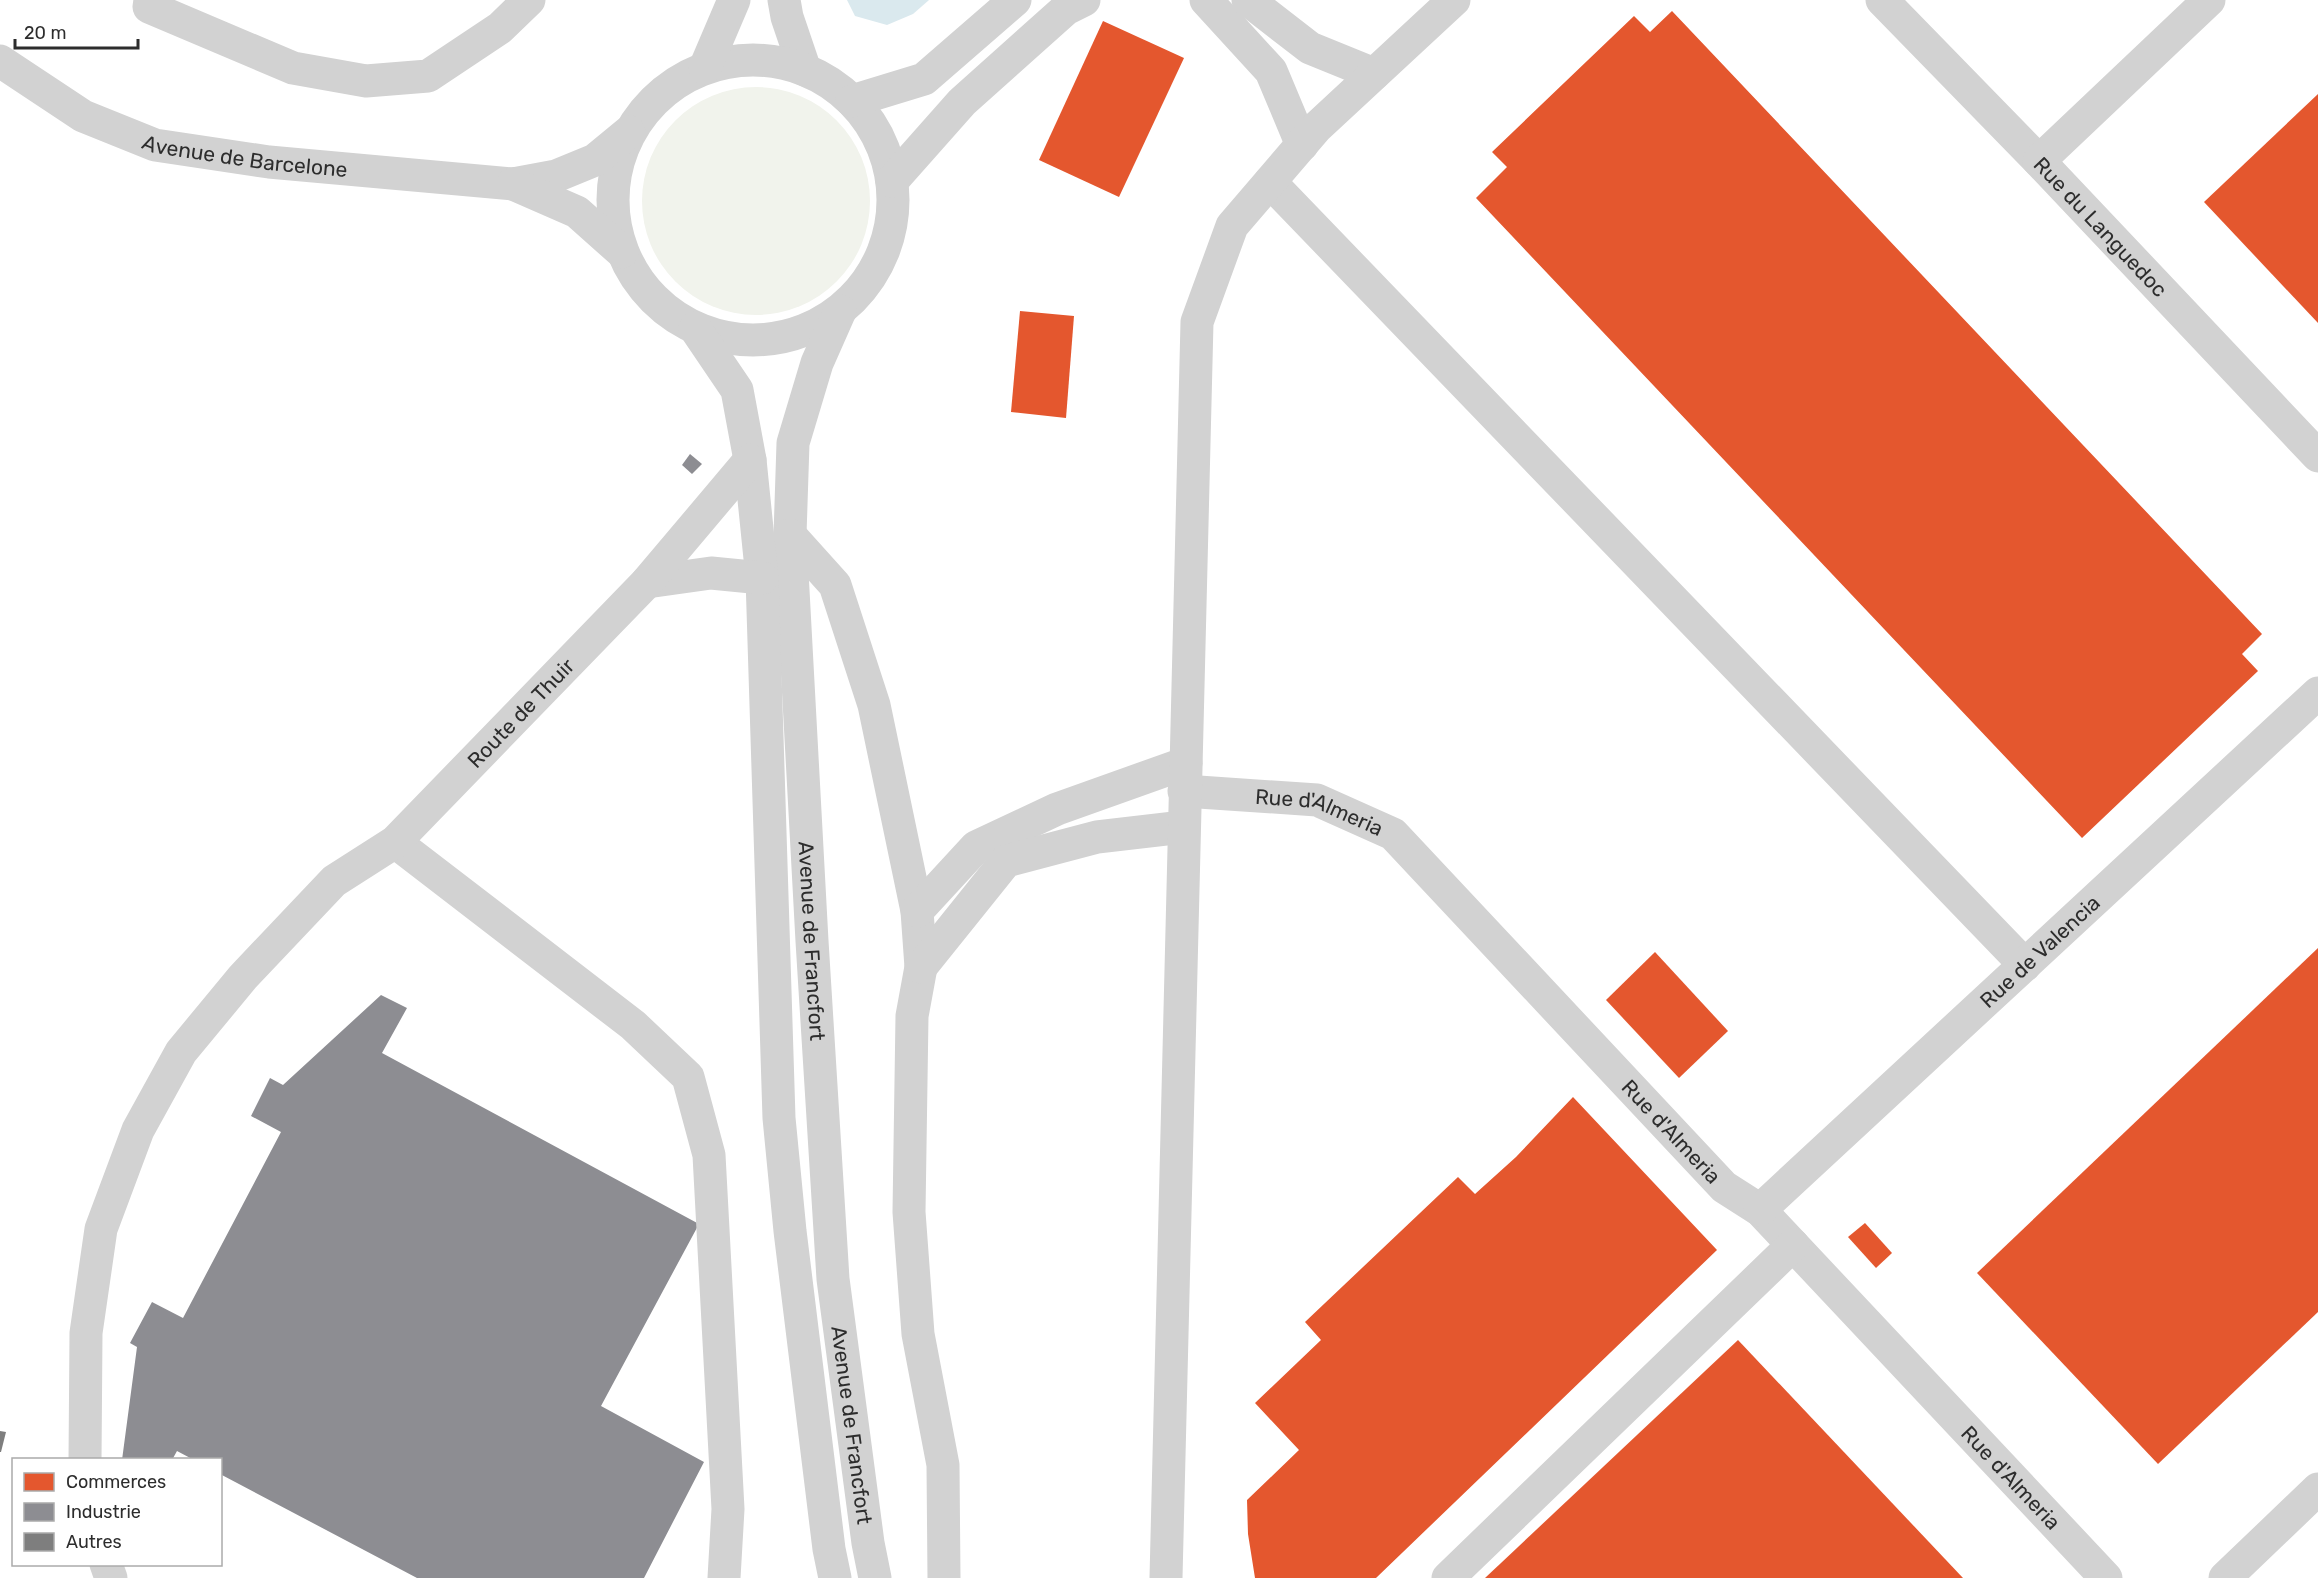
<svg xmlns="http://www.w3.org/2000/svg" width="2318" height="1578" viewBox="0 0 2318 1578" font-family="Rubik,sans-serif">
<rect width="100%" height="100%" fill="#fff"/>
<circle fill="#f1f3ec" cx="756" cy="201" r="114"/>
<path fill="#dae9ee" d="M847 0H929L913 14 887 25 855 16Z"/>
<g fill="#e4572e">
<path d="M1672 11 2262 634 2242 654 2258 671 2082 838 1476 198 1507 167 1492 152 1634 16 1650 32Z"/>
<path d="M1103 21 1184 58 1119 197 1039 160Z"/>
<path d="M2318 94V323L2204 202Z"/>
<path d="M1020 311 1074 316 1066 418 1011 412Z"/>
<path d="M2318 948V1312L2158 1464 1977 1273Z"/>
<path d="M1655 952 1728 1031 1679 1078 1606 1000Z"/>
<path d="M1573 1097 1717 1250 1376 1578H1255L1248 1534 1247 1500 1299 1450 1255 1403 1321 1340 1305 1322 1458 1177 1475 1194 1516 1157Z"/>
<path d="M1865 1223 1892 1253 1876 1268 1848 1237Z"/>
<path d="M1738 1340 1963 1578H1485Z"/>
</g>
<g fill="#8d8d92">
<path d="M690 454 702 464 692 474 682 465Z"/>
<path d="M381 995 407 1008 382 1053 699 1224 601 1406 704 1462 644 1578H417L220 1474V1460H194L177 1451 172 1460H122L137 1347 130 1343 152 1302 183 1318 281 1132 251 1116 270 1078 283 1085Z"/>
</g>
<path fill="#7e7e7e" d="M0 1431 6 1432 1 1452H0Z"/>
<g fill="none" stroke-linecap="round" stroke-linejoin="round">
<g stroke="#d2d2d2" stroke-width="33">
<path d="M150 0 149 7 293 68 366 81 428 76 500 28 529 0"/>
<path d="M784 0 787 17 805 70"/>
<path d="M1206 0 1271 71 1302 145"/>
<path d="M1248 0 1310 48 1374 74"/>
<path id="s1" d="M1882 0 2039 161 2318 456"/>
<circle cx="753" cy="200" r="140"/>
<path id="s2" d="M0 61 83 116 155 145 269 162 513 184 556 176 595 160 629 132"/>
<path d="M705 68 734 0"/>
<path d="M852 101 924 79 1015 0"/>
<path d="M2039 161 2209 0"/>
<path d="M892 181 962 102 1066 9 1084 0"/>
<path d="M1270 182 2025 965"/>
<path d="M513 184 577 212 622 252"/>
<path id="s3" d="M840 311 817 363 793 443 790 535 812 941 833 1279 868 1543 875 1578"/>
<path d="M695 328 737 390 750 460 762 578 779 1118 790 1231 829 1549 835 1578"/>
<path d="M790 535 835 585 874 705 917 911 921 967 912 1016 909 1212 918 1334 943 1465 944 1578"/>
<path d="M647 582 711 573 762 578"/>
<path id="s4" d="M1184 791 1317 800 1393 834 1724 1187 1760 1210 2106 1578"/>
<path d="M395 842 633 1025 688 1077 709 1155 728 1509 724 1578"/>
<path d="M917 911 976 847 1057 809 1186 763"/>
<path d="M921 967 1006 861 1097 837 1183 827"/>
<path id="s5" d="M1760 1210 2318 693"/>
<path id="s6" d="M85 1460 86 1333 101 1229 138 1130 181 1052 243 977 334 881 395 842 647 582 750 460"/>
<path d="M106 1564 111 1578"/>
<path d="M1166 1578 1197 322 1232 226 1316 128 1454 0"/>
<path d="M1448 1578 1793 1245"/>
<path d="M2225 1578 2318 1489"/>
</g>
</g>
<g text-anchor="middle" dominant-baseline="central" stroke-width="6" stroke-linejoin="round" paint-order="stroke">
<g font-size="21" fill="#2d2d2d" stroke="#fff">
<text stroke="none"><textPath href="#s2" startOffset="268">Avenue de Barcelone</textPath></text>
<text stroke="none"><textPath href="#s1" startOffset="315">Rue du Languedoc</textPath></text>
<text stroke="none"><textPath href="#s6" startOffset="909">Route de Thuir</textPath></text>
<text stroke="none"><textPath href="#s4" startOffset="138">Rue d'Almeria</textPath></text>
<text stroke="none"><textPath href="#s3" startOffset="639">Avenue de Francfort</textPath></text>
<text stroke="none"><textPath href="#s5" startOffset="381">Rue de Valencia</textPath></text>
<text stroke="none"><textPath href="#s4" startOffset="624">Rue d'Almeria</textPath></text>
<text stroke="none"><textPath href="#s3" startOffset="1125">Avenue de Francfort</textPath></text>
<text stroke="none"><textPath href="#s4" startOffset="1110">Rue d'Almeria</textPath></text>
</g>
</g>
<rect x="12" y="1458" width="210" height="108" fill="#ffffff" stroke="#ababab" stroke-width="1.5"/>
<rect x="24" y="1473" width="30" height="18" fill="#e4572e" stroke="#ababab" stroke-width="1.5"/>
<text x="66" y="1488" font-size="18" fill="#2d2d2d">Commerces</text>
<rect x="24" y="1503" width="30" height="18" fill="#8d8d92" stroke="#ababab" stroke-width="1.5"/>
<text x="66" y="1518" font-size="18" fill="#2d2d2d">Industrie</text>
<rect x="24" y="1533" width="30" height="18" fill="#7e7e7e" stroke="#ababab" stroke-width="1.5"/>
<text x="66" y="1548" font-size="18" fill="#2d2d2d">Autres</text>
<path d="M15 39v9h123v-9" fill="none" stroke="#2d2d2d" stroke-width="3"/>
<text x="24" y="39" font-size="18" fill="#2d2d2d" stroke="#ffffff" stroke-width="4.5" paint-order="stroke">20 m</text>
</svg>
